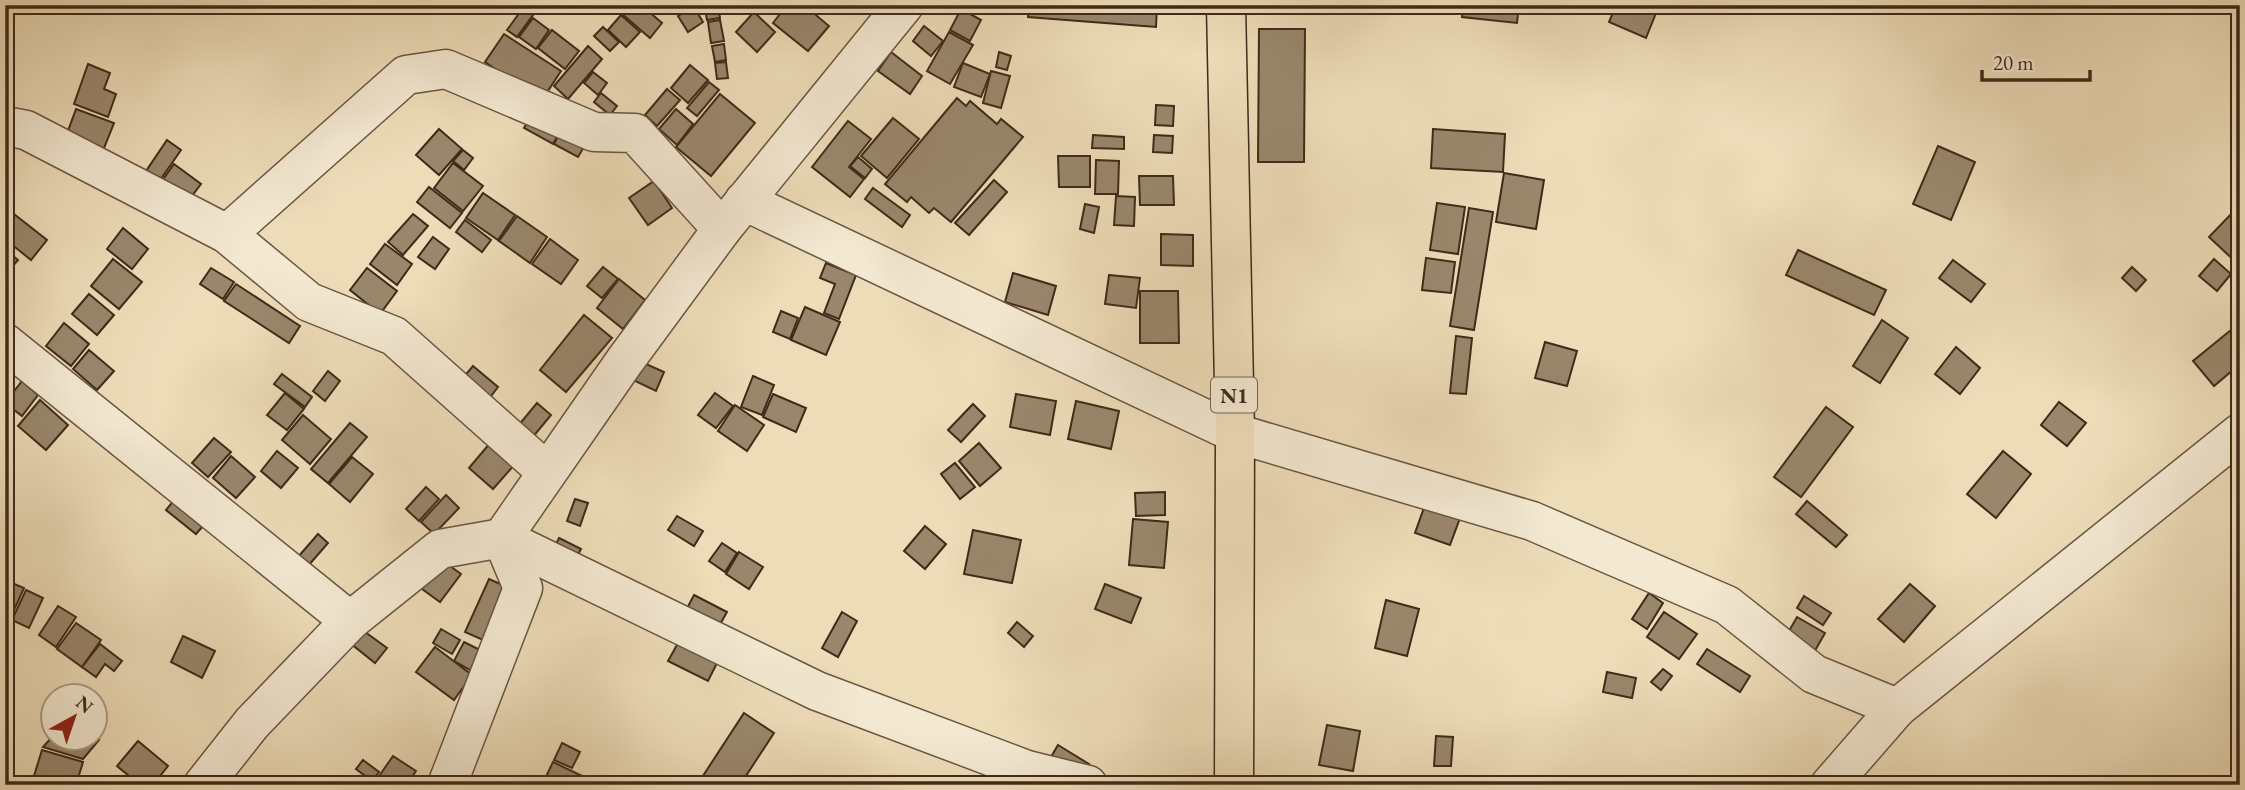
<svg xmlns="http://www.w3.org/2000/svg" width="2245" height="790" viewBox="0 0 2245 790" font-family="'EB Garamond',serif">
<rect width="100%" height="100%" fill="#eddcb8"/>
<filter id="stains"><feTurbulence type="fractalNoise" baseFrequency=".00286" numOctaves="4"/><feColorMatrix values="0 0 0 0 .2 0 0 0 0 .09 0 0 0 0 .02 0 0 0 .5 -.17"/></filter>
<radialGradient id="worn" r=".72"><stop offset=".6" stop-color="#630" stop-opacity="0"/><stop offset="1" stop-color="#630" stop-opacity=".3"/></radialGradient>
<g fill="#99876c" stroke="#3f2a19" stroke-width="2">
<path d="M629 5H641L662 23 650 38 622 14Z"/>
<path d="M787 5H804L829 26 808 51 773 23Z"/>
<path d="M1029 5H1157L1156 27 1028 17Z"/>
<path d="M1463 5H1519L1517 23 1462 17Z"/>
<path d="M1616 5H1651L1658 8 1646 38 1609 22Z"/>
<path d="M694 7 703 22 688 32 678 16Z"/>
<path d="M718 7 720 18 707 20 705 9Z"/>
<path d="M523 8 533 15 517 37 507 30Z"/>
<path d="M961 9 981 20 970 41 950 30Z"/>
<path d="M754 12 775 32 757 52 736 32Z"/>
<path d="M621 15 640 32 626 47 608 30Z"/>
<path d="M533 18 549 30 536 49 519 37Z"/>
<path d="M720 20 724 41 711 43 708 22Z"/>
<path d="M924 26 943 41 931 56 913 41Z"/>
<path d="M603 27 619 42 610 51 594 36Z"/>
<path d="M1259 29H1305L1304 162H1258Z"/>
<path d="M552 30 579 51 565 69 538 48Z"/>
<path d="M949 32 973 45 950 84 927 71Z"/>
<path d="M504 34 561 71 542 100 485 62Z"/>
<path d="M724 44 726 60 715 62 712 46Z"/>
<path d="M588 46 602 59 568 99 554 86Z"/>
<path d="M891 52 922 76 910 94 878 71Z"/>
<path d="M999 52 1011 56 1007 70 996 67Z"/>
<path d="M726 62 728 78 717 79 715 63Z"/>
<path d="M963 63 990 74 981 97 954 87Z"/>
<path d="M88 64 110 73 104 89 116 94 108 117 74 104Z"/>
<path d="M690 65 708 80 688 103 671 88Z"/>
<path d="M991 71 1010 76 1001 108 983 103Z"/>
<path d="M593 72 607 83 598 95 584 83Z"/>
<path d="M709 82 719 90 697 116 687 108Z"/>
<path d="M667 89 680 100 657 126 645 115Z"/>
<path d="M601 93 617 106 610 115 594 102Z"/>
<path d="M720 94 755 123 711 176 676 147Z"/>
<path d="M957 98 966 106 970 101 997 124 1001 119 1023 137 951 222 934 208 929 213 911 197 907 202 885 184Z"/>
<path d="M1156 105 1174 106 1173 126 1155 125Z"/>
<path d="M76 109 114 123 102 153 65 139Z"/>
<path d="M676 109 693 124 677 145 659 129Z"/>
<path d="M532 115 560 131 553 144 524 128Z"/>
<path d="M893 118 919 139 887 178 861 156Z"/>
<path d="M848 121 871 139 849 167 864 179 850 197 812 167Z"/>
<path d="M439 129 462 149 439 175 416 155Z"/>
<path d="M1433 129 1505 134 1503 172 1431 168Z"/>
<path d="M561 131 585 145 578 157 554 144Z"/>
<path d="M1093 135 1124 137V149L1092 148Z"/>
<path d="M1154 135 1173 136 1172 153 1153 152Z"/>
<path d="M167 140 181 150 156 186 142 177Z"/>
<path d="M1938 146 1975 162 1951 220 1913 204Z"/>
<path d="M463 150 473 158 464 170 453 161Z"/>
<path d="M1058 156H1090V187H1059Z"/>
<path d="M858 157 872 169 865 178 850 166Z"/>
<path d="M1096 160 1119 161 1118 194H1095Z"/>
<path d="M453 163 483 186 463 211 434 188Z"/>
<path d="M174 164 201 184 185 205 159 185Z"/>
<path d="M1504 173 1544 180 1536 229 1496 222Z"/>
<path d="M1139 176H1173L1174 205H1140Z"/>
<path d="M994 180 1007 192 969 235 955 223Z"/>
<path d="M654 181 672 208 648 225 629 198Z"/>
<path d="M429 187 462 213 450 228 417 202Z"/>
<path d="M873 188 910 215 902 227 865 199Z"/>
<path d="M483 193 515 215 498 240 466 218Z"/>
<path d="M1116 196 1135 197 1134 226 1114 225Z"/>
<path d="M1437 203 1465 207 1458 254 1430 250Z"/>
<path d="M1085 204 1099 207 1094 233 1080 229Z"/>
<path d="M5 207 47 240 31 260 5 239Z"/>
<path d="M1469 208 1493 212 1474 330 1450 326Z"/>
<path d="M2233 212 2240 218V266L2209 237Z"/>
<path d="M413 214 428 226 403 255 388 242Z"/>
<path d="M517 216 547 237 530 263 499 241Z"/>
<path d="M465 220 491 240 482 252 456 232Z"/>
<path d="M123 228 148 249 132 269 107 249Z"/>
<path d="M1161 234 1193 235V266L1161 265Z"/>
<path d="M433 237 449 249 435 269 418 257Z"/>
<path d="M550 239 578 260 561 284 532 264Z"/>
<path d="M385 244 412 264 397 285 370 264Z"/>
<path d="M5 249 18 260 5 275Z"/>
<path d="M1798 250 1886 290 1874 315 1786 275Z"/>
<path d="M1426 258 1455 262 1451 293 1422 290Z"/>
<path d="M113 259 142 282 119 309 91 286Z"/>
<path d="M2214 259 2231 274 2217 291 2199 276Z"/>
<path d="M1953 260 1985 284 1971 302 1939 278Z"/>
<path d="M826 263 856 275 839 319 824 313 835 284 820 278Z"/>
<path d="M603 267 618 279 602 298 587 286Z"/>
<path d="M2132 267 2146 280 2136 291 2122 278Z"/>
<path d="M211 268 234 282 223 299 200 284Z"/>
<path d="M367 268 397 291 380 314 350 290Z"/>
<path d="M1013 273 1056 286 1048 315 1005 302Z"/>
<path d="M1109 275 1140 278 1136 308 1105 304Z"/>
<path d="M619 279 645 300 623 329 597 308Z"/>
<path d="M236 284 300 326 289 343 224 301Z"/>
<path d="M1140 291H1178L1179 343H1140Z"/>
<path d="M89 294 114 315 97 335 72 314Z"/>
<path d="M805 307 840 322 826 355 791 340Z"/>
<path d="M781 311 798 318 790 339 773 332Z"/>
<path d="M584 315 612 338 566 392 540 370Z"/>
<path d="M1882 320 1908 338 1880 383 1853 366Z"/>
<path d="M64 323 89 344 71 366 46 346Z"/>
<path d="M2237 325 2240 328V364L2214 386 2193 361Z"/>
<path d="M1456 336 1472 338 1466 394 1450 393Z"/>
<path d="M1545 342 1577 351 1567 386 1535 378Z"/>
<path d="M1956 347 1980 368 1960 394 1935 374Z"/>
<path d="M89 350 114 371 97 390 73 369Z"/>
<path d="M637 360 664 372 656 391 629 378Z"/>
<path d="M473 366 498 387 488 400 462 379Z"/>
<path d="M328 371 340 381 325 401 313 391Z"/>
<path d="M282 374 312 397 305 407 274 384Z"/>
<path d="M753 376 774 385 762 415 741 407Z"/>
<path d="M22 381 38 395 22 416 5 403Z"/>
<path d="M285 393 304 409 287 430 267 415Z"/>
<path d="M715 393 733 406 716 428 698 415Z"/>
<path d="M773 394 806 408 796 432 763 417Z"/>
<path d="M1016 394 1056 401 1050 435 1010 427Z"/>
<path d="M40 400 68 425 46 450 18 426Z"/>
<path d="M1076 401 1119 411 1111 449 1068 439Z"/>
<path d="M2059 402 2086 423 2067 446 2041 425Z"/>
<path d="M537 403 551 415 532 438 518 426Z"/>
<path d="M973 404 985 416 961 442 948 430Z"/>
<path d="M735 405 764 425 747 451 718 431Z"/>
<path d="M1826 407 1853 427 1801 497 1774 477Z"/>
<path d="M303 415 331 439 310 464 282 440Z"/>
<path d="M350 423 367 437 328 483 311 469Z"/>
<path d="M214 438 231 452 208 477 192 463Z"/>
<path d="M491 442 516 463 493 489 469 468Z"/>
<path d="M979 443 1001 468 980 486 959 461Z"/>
<path d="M277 451 298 468 281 488 261 471Z"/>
<path d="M2003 451 2031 474 1996 518 1967 494Z"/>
<path d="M231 456 255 477 236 498 213 478Z"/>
<path d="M352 457 373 474 350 502 329 484Z"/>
<path d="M955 463 975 487 960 499 941 474Z"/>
<path d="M426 487 439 499 419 521 406 509Z"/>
<path d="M1165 492V515L1136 516 1135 493Z"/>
<path d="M180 493 210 518 196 534 166 510Z"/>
<path d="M446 495 459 508 434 534 421 522Z"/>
<path d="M575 499 588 503 580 526 567 521Z"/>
<path d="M1807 501 1847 535 1836 547 1796 514Z"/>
<path d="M1425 505 1460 518 1450 545 1415 533Z"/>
<path d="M677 516 703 531 694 546 668 530Z"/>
<path d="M1133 519 1168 522 1164 568 1129 565Z"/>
<path d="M925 526 946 544 925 569 904 551Z"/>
<path d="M973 530 1021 540 1012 583 964 574Z"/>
<path d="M318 534 328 543 308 566 298 557Z"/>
<path d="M559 538 581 549 574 563 552 552Z"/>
<path d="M722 543 737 553 725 572 709 561Z"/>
<path d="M739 552 763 567 749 589 726 574Z"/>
<path d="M439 558 461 574 440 602 418 586Z"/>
<path d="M489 579 507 587 483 640 465 632Z"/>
<path d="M5 580 24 588 5 630Z"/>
<path d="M1105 584 1141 598 1131 623 1095 609Z"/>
<path d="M1910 584 1935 606 1904 642 1878 619Z"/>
<path d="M26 590 43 598 29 628 12 620Z"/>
<path d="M1649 593 1663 603 1647 629 1632 619Z"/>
<path d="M694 595 727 612 717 630 684 614Z"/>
<path d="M1804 596 1831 613 1823 625 1797 608Z"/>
<path d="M1386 600 1419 609 1407 656 1375 648Z"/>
<path d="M58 606 76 617 56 647 39 635Z"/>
<path d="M842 612 857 621 838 657 822 648Z"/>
<path d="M1664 612 1697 634 1679 659 1647 637Z"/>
<path d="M1797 617 1825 633 1812 656 1784 640Z"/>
<path d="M1017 622 1033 636 1024 647 1008 633Z"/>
<path d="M76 623 101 640 82 667 57 649Z"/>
<path d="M361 629 387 648 375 663 350 643Z"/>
<path d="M441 629 460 640 452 654 433 643Z"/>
<path d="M183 636 215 651 202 678 171 662Z"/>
<path d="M464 642 482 651 472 671 454 661Z"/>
<path d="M678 643 717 663 708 681 668 661Z"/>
<path d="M100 644 122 661 114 671 105 664 96 677 82 667Z"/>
<path d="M435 647 472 675 454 700 416 672Z"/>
<path d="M1707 649 1750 676 1740 692 1697 664Z"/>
<path d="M1663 669 1672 676 1661 690 1651 682Z"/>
<path d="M1607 672 1636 678 1632 698 1603 692Z"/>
<path d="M744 713 774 733 740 785H697Z"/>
<path d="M1327 725 1360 731 1353 771 1319 765Z"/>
<path d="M94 736 99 740 83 759 43 747 52 737Z"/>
<path d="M1436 736 1453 737 1451 766H1434Z"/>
<path d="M138 741 168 766 153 785H140L117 766Z"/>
<path d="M562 743 580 752 572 768 554 760Z"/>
<path d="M1058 745 1089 764 1081 776 1051 757Z"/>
<path d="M42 750 83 762 76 785H52L33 779Z"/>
<path d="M393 756 416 771 406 785H379L375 782Z"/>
<path d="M363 760 379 772 372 781 356 769Z"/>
<path d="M553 762 601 785H542Z"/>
</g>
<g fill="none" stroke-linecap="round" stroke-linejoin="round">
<g stroke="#6a5641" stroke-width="41">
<g id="street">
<path d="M5 126 26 130 227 234 309 302 394 336 547 472"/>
<path d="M744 201 1235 433 1532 521 1727 605 1814 674 1897 708"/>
<path d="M227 234 406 75 446 69 594 132 635 133 722 229"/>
<path d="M5 343 350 621"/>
<path d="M502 538 817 691 1027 770 1088 785"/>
<path d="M203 785 252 723 350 621 440 549 502 538 624 362 722 229 904 5"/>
<path d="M447 785 523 588 502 538"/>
<path d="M1830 785 1897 708 2240 433"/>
</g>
</g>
<g stroke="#3f2a19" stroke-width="41">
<path id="primary" d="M1226 5 1235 433 1234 785"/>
</g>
<use href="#street" stroke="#f3e8d1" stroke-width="38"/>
<use href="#primary" stroke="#eddcb8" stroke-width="38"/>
</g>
<g text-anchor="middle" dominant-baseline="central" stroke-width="5" stroke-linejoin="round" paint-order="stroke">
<rect fill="#f3e8d1" stroke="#756350" stroke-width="2" x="1211" y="377.5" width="46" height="35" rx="5"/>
<g font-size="21" font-weight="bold" fill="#3f2a19">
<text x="1234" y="395">N1</text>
</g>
</g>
<rect width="2245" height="790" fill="none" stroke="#eddcb8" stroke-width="28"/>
<rect x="7" y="7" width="2231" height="776" fill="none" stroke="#3f2a19" stroke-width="3.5"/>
<rect x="14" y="14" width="2217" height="762" fill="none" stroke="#3f2a19" stroke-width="2"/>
<g transform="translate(74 717) rotate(40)"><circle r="33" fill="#f3e8d1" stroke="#ab9c87" stroke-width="2"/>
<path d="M0-5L12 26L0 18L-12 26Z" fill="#8f2418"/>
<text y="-10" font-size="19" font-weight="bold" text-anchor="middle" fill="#3f2a19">N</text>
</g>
<path d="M1982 70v10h108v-10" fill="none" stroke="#3f2a19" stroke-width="3.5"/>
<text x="1993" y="70" font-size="21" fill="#3f2a19" stroke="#f3e8d1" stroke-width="5" paint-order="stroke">20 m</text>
<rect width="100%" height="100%" filter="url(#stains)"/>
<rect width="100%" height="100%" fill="url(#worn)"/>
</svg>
